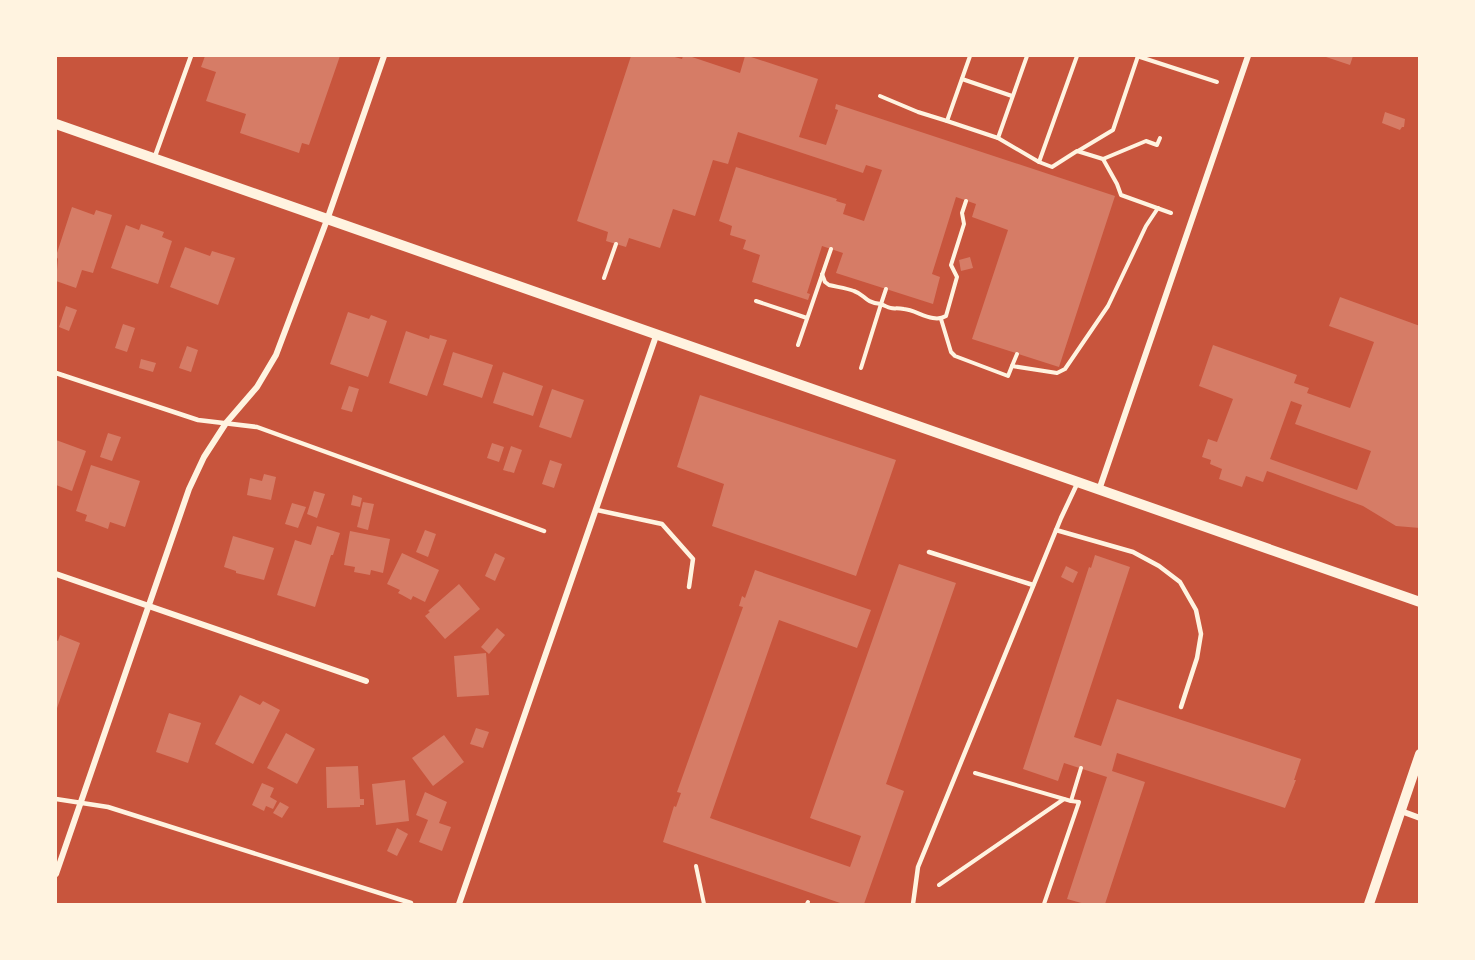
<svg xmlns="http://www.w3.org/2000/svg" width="1475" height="960" viewBox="0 0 1475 960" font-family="'PT Sans Narrow',sans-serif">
<rect width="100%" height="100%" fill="#c8553d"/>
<g fill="#d67c66" fill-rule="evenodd">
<path d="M205 56H340L309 145 302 143 299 153 240 133 246 114 206 101 216 72 201 67Z"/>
<path d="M631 56H671L682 59 683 56H689L740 73 745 56H748L818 79 799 137 826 145 838 110 835 109 836 104 1115 196 1059 367 972 339 1008 230 972 217 976 204 956 197 932 274 940 277 933 304 836 273 843 253 822 246 807 293 810 294 808 300 752 282 760 255 743 249 746 240 730 235 732 226 719 221 736 167 837 199 836 201 846 204 843 214 864 221 882 170 866 165 863 173 738 132 728 164 713 160 695 216 673 209 660 248 629 238 626 247 606 241 608 232 577 221Z"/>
<path d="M1323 56H1353L1350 65Z"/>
<path d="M1385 112 1405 119 1404 127H1402L1400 130 1382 123Z"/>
<path d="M72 207 94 215 96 210 112 215 93 273 82 270 76 288 56 281 58 259 56 256Z"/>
<path d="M141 224 164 232 162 237 172 241 158 284 111 268 126 225 139 230Z"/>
<path d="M185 247 210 256 212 251 235 258 218 305 170 287Z"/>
<path d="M970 257 973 268 961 271 959 260Z"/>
<path d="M1340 297 1420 326V528L1396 526 1363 506 1267 471 1263 482 1246 476 1242 487 1219 479 1222 469 1210 464 1211 460 1202 457 1208 439 1217 442 1233 399 1199 386 1213 345 1297 375 1294 383 1309 388 1307 393 1350 408 1374 342 1329 326ZM1291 401 1302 405 1295 424 1371 451 1357 490 1270 459Z"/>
<path d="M66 306 77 310 69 331 59 327Z"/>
<path d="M348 312 369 319 371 315 387 321 368 377 330 364Z"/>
<path d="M123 324 135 328 127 352 115 348Z"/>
<path d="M406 331 429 339 430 335 447 340 427 396 389 383Z"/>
<path d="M187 346 198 350 191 372 179 368Z"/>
<path d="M453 352 493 365 482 398 443 385Z"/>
<path d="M141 359 156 363 153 372 139 368Z"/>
<path d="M503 372 543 386 533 416 493 403Z"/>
<path d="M349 386 359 389 352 412 341 409Z"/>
<path d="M552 389 584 400 571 438 539 427Z"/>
<path d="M700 395 896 460 856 576 712 526 724 484 677 467Z"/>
<path d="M108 433 121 437 112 461 100 457Z"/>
<path d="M56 440 86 451 72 491 56 485Z"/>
<path d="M492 443 504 447 499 462 487 458Z"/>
<path d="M511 446 522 450 514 473 503 470Z"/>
<path d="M550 460 562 464 554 488 542 484Z"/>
<path d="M91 465 140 481 125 527 110 522 108 529 92 523 85 521 87 515 76 511Z"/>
<path d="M264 474 276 477 271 500 247 495 250 478 262 481Z"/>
<path d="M314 491 325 494 317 518 307 514Z"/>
<path d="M353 495 362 498 360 507 351 505Z"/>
<path d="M363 502 374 504 368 530 357 527Z"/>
<path d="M292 503 306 507 298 528 285 524Z"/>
<path d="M317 526 340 533 333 555H331L315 607 277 595 295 540 311 545Z"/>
<path d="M425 530 436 534 428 557 416 552Z"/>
<path d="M350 531 390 539 383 573 371 570 370 575 354 572 355 567 344 565Z"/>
<path d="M233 536 274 548 264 580 236 573V571L224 567Z"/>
<path d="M402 553 439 570 425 602 413 596 411 600 402 595 398 593 400 590 387 584Z"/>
<path d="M495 553 505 558 495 581 485 576Z"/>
<path d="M1095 555 1130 567 1074 737 1101 746 1117 699 1301 759 1294 780H1296L1285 808 1117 753 1112 771 1145 782 1105 904H1085L1067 899 1107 777 1064 763 1058 781 1023 769 1089 567 1091 568Z"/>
<path d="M899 564 956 583 886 784 904 791 864 904H843L663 842 674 806 676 807 681 793 677 792 743 607 739 606 742 596 745 598 755 570 871 610 857 648 779 620 710 818 850 867 861 836 810 818Z"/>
<path d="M1066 566 1078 572 1073 583 1061 577Z"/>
<path d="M459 584 480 609 445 639 425 616 430 612 428 611Z"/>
<path d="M497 628 505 635 489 654 481 647Z"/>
<path d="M60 635 80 643 56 711V640L58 641Z"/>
<path d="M486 653 489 695 457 697 454 656Z"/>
<path d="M240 695 260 705 263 701 280 710 253 764 215 744Z"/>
<path d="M169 713 201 723 188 763 156 752Z"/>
<path d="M476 728 489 732 483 748 470 744Z"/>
<path d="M286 733 315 749 297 784 267 768Z"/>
<path d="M444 735 464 762 433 786 412 758Z"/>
<path d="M358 766 360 799H364V805H360V807L327 808 326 767Z"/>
<path d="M405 780 409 821 376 825 372 784Z"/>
<path d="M262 783 274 788 270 797 277 801 273 809 266 806 264 811 252 805Z"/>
<path d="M425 792 447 802 439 823 451 827 442 851 419 842 428 820 416 815Z"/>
<path d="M280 802 289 807 282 818 273 813Z"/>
<path d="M397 828 408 834 397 856 387 851Z"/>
</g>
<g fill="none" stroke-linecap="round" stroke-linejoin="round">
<g stroke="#fff3e0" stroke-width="4">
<path d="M1137 56 1217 82"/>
<path d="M962 79 1012 96"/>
<path d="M880 96 918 112 947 121 970 56"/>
<path d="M947 121 998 138 1027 56"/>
<path d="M998 138 1039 162 1052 167 1077 151 1103 159 1117 184 1121 195 1171 213"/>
<path d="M1078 151 1113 130 1138 56"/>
<path d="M1103 159 1146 141 1157 145 1160 138"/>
<path d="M1039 162 1077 56"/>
<path d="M822 274 825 282 829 285C837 287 846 288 854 291 866 295 863 302 881 304L886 289"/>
<path d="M604 278 616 244"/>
<path d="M756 301 807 318"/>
<path d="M941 319 951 352 955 356 1008 376 1012 366 1057 373 1065 369 1108 306 1146 226 1158 208"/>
<path d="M798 345 831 249"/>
<path d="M1012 366 1017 354"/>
<path d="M861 368 881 304C895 311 892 307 904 309 917 310 933 324 946 316L957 277 951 265 964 224 962 213 966 201"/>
<path d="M975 773 1071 801 1081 768"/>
<path d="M696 866 704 904"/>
<path d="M939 885 1064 799"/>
<path d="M807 904 808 902"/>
<path d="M1044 904 1079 802 1071 801"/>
</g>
<g stroke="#fff3e0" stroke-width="4.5">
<path d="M154 159 191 56"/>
<path d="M56 373 198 420 257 427 544 531"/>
<path d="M597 510 662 524 693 559 689 587"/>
<path d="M1056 530 1133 552 1159 566 1180 582 1196 610 1201 634 1197 658 1181 707"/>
<path d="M929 552 1033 585"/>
<path d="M56 799 108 807 411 903"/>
<path d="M913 904 918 867 1061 518 1077 484"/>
</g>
<g stroke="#fff3e0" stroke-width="6">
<path d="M1099 490 1248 56"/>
<path d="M56 574 366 681"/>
<path d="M1401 811 1420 818"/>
<path d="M56 874 189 489 204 457 226 423 257 387 276 355 327 220 384 56"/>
<path d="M459 904 656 336"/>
</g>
<g stroke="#fff3e0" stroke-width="10">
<path d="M56 124 1420 602"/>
<path d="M1369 904 1420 754"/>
</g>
</g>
<rect width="1475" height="960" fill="none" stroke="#fff3e0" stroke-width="114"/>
</svg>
